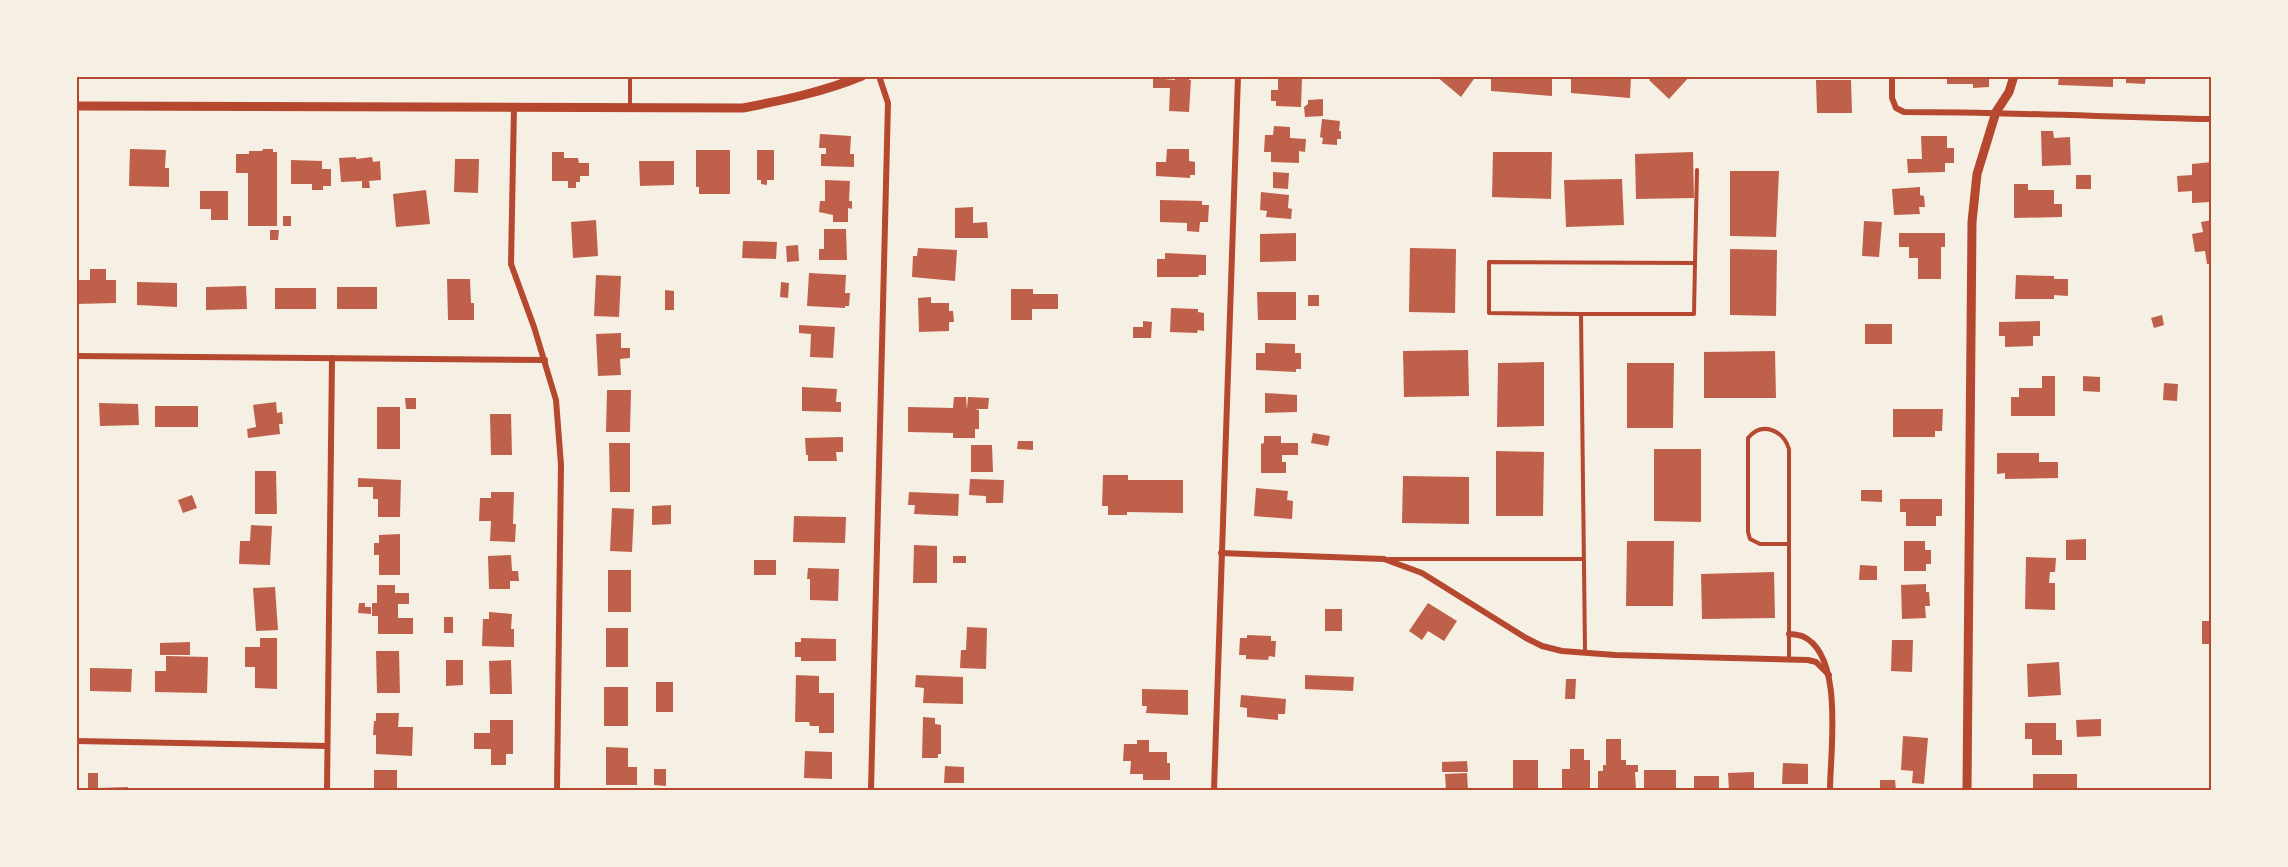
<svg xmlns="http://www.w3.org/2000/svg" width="2288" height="867" viewBox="0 0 2288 867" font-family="'Sofia Sans Condensed',sans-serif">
<rect width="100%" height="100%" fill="#f6efe4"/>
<g fill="#bf614a">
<path d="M1175 76H1189V80H1191L1189 112 1169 111 1170 88H1153V78L1175 80Z"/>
<path d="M1284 76 1302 78 1301 107 1276 106V101H1271V90H1278V78H1284Z"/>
<path d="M1436 76H1476L1461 97Z"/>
<path d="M1491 76H1552V96L1491 91Z"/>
<path d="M1571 76H1631L1630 98 1571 93Z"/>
<path d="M1652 76H1690L1669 99 1649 80Z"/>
<path d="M1947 76H1989V87L1973 88V84H1947Z"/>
<path d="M2059 76H2113V87L2058 85Z"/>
<path d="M2126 76H2146L2145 84 2126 83Z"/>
<path d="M1816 80H1851L1852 113H1817Z"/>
<path d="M1323 99V116L1305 117 1304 107 1308 104V100Z"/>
<path d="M1322 119 1340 121 1339 131H1341V139H1337V145L1322 144 1323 138 1320 137Z"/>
<path d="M1274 126 1290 127V138L1306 139 1305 152 1299 151V163L1271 162V152H1264L1265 135H1273Z"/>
<path d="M2041 131H2053L2054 138 2070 137 2071 165 2042 166Z"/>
<path d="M820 134 851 136 850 154H854V167L821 166V154H826V148H819Z"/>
<path d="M1921 136H1947V148H1954V163H1945V172L1908 173 1907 159H1922Z"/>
<path d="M130 149 166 150 165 168H169V187L129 186Z"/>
<path d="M263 149H273V152H277V226H248V173H236V154H249V151H262Z"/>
<path d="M1167 149H1189V161L1195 162V175H1190V178L1156 176V162H1166Z"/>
<path d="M696 150H730V194H699V187H696Z"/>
<path d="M757 150H774V180H767V185L761 184V180H757Z"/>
<path d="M552 152H564V158H578L579 163H589V176H580V182H576V188H568V181H552Z"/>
<path d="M1493 152H1552L1551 199 1492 197Z"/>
<path d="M1693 152 1694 198 1636 199 1635 154Z"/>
<path d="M356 157V159L372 157 373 162 380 161 381 180 369 181 370 188H362V181L341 182 339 158Z"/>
<path d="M455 159H479L478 193 454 192Z"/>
<path d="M291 160 322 161V169H331V186H323V190H312V184H291Z"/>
<path d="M639 161H674V185L640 186Z"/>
<path d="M2212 162V202L2192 203V191L2178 192 2177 176 2192 175V164Z"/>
<path d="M1730 171H1779L1776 237 1730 236Z"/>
<path d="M1273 172 1289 173 1288 189 1273 188Z"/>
<rect x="2076" y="175" width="15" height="14"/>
<path d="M1622 179 1624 225 1566 227 1564 180Z"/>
<path d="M825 180 850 181 849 201H852V209L848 208V222H833V215L819 212 820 201H825Z"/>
<path d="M2014 184H2028V190H2054V204H2062V217L2014 218Z"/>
<path d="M1920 187V195L1924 196 1925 207H1919L1920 214 1894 215 1892 189Z"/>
<path d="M426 190 430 224 396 227 393 194Z"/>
<path d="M200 191H228V220H211V209H200Z"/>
<path d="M1261 192 1289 195 1288 208 1292 209 1291 219 1266 217 1267 211 1260 210Z"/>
<path d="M1160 200 1202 201V205H1209L1208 222H1200L1199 232 1187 231V223L1160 222Z"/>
<path d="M973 207V223L987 222 988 238H955V208Z"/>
<rect x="283" y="216" width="8" height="10"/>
<path d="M596 220 598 256 573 258 571 222Z"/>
<path d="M2212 220V264H2207L2205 251 2195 252 2192 234 2203 232 2201 222Z"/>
<path d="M1864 221 1882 222 1879 257 1862 256Z"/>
<path d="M824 229H846L847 260H819V249H824Z"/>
<path d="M270 230H279L278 240H270Z"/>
<path d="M1296 233V261L1260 262V234Z"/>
<path d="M1899 233H1945V247H1941V279H1918V258H1909V247H1899Z"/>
<path d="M743 241 777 242 776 259 742 258Z"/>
<path d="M798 245 799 261 787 262 786 246Z"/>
<path d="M918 248 957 250 955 281 912 277 913 256H917Z"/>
<path d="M1410 248 1456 249 1455 313 1409 312Z"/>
<path d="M1730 249 1777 250 1776 316 1730 315Z"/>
<path d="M1165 253 1206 255V275H1199L1198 277H1157V259H1165Z"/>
<path d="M90 269H106V280H116V303L76 304V280H90Z"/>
<path d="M809 273 846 275 845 293H850L849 306H845V308L807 306Z"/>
<path d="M596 275 621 276 619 317 594 316Z"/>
<path d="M2016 275 2054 276V279H2068V296L2054 295V299H2015Z"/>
<path d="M447 279H470L471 303H474V320H448Z"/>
<path d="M137 282 177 283V307L137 305Z"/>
<path d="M781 282 789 283 788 298 780 297Z"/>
<path d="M246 286 247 309 206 310V287Z"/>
<rect x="337" y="287" width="40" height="22"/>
<rect x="275" y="288" width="41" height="21"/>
<path d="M1011 289H1033V294H1058V309H1032V320H1011Z"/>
<path d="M665 290 674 291V310H665Z"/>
<path d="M1257 292H1296V320H1258Z"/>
<rect x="1308" y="295" width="11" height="11"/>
<path d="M931 297V303H949V311H953L954 322H949V331L919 332 918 298Z"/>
<path d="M1171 308 1198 309V312L1204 313V331L1198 330 1197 333 1170 332Z"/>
<path d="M2162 315 2164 325 2154 328 2151 318Z"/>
<path d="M1143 321 1152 322 1151 338H1133V327H1143Z"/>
<path d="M2040 321V336H2033V346L2005 347V336H1999V322Z"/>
<rect x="1865" y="324" width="27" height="20"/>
<path d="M799 325 835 327 833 358 810 357 811 334 799 333Z"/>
<path d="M621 333V348H630V358L620 359 621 375 598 376 596 334Z"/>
<path d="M1265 343 1295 344V353H1301V369H1296V372L1256 370V353H1265Z"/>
<path d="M1468 350 1469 396 1404 397 1403 351Z"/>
<path d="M1775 351 1776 398H1704V352Z"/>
<path d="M1544 362V426L1497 427 1498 363Z"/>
<path d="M1627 363H1674L1673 428H1627Z"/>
<path d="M2042 376H2055V416H2011V397H2019V388H2042Z"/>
<path d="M2083 376 2100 377V392L2083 391Z"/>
<path d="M2164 383 2178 384 2177 401 2163 400Z"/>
<path d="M802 387 837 389 836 402H841V412L802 411Z"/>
<path d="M607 390H631L630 432H606Z"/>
<path d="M1265 393 1297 395V412L1265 413Z"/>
<path d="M954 397H966L967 409 968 397 989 398 988 409H975L979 410V429H975V438H953V433L908 432V407L953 408Z"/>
<path d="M405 398H416V409H406Z"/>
<path d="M276 402 277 413 282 412 283 424H279L280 434 248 438 247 429 256 427 253 405Z"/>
<path d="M99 403 138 404 139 425 100 426Z"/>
<rect x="155" y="406" width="43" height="21"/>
<rect x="377" y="407" width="23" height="42"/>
<path d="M1893 409H1943L1942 431H1935V437H1893Z"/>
<path d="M490 414H511L512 455H491Z"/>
<path d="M1313 433 1330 436 1328 446 1311 443Z"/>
<path d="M1264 436H1281V443H1298V455H1282V462H1286V473H1261V444L1264 443Z"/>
<path d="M843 437V452H836L837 461H808V455H806L805 438Z"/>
<path d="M1018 441H1033V450L1017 449Z"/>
<path d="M609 443H630V492H610Z"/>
<path d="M971 445H992L993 472H971Z"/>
<path d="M1654 449H1701V522L1654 521Z"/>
<path d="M1496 451 1544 452 1543 516H1496Z"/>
<path d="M1997 453H2039V462H2058V478L2005 479V473L1997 474Z"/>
<path d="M255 471H276L277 514H255Z"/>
<path d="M1103 475H1128V480H1183V513L1127 512V515H1108V506H1102Z"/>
<path d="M1403 476 1469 477V524L1402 523Z"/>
<path d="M358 478 401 480 400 517H378V499H373V487H358Z"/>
<path d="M970 479 1004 480 1003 503H986V496L969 495Z"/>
<path d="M1256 488 1288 491 1287 500 1293 501 1292 519 1254 516Z"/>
<path d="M1861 490H1882V502L1861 501Z"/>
<path d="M491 492H514L513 524H516L515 542 490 541 491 521H479L480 498H491Z"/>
<path d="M909 492 959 494 958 516 914 514 915 505H908Z"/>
<path d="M192 495 197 508 183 513 178 500Z"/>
<path d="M1900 499H1942V516H1936V526H1906V512H1900Z"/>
<path d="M671 505V524L652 525V506Z"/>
<path d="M612 508 634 509 632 552 610 551Z"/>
<path d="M794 516 846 517 845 543 793 542Z"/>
<path d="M251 525 272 526 270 565 239 564 240 541H250Z"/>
<path d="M400 534V575H379V555H374V543H379V535Z"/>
<path d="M2086 539V560H2066V540Z"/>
<path d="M1627 541H1674L1673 606H1626Z"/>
<path d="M1904 541H1925V550H1931V564H1926V571H1904Z"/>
<path d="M914 545 937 546V583H913Z"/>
<path d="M511 555 512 571H518L519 581H510V589H489L488 556Z"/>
<rect x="953" y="556" width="13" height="7"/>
<path d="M2026 557 2056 558 2055 572H2050L2049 583H2055V610L2025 609Z"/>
<rect x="754" y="560" width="22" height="15"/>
<path d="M1860 565 1877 566V580H1859Z"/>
<path d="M808 568 839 569 838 601 810 600V579H807Z"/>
<rect x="608" y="570" width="23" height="42"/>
<path d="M1774 572 1775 618 1702 619 1701 574Z"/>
<path d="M1926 584V592H1929L1930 606H1925L1926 618 1902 619 1901 585Z"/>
<path d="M377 585H395V593H409V604H398V618H413V634H378V616H372V603H377Z"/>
<path d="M275 587 278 630 256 631 253 588Z"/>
<path d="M359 603H365V607H371V614L358 613Z"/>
<path d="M1428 603 1457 621 1444 641 1428 631 1422 640 1409 631Z"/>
<rect x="1325" y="609" width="17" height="22"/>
<path d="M489 612 512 614 511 629H514V647L482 646 483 619H489Z"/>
<rect x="444" y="617" width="9" height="16"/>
<rect x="2202" y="621" width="10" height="23"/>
<path d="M967 627 987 628 986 669 960 668 961 650H966Z"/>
<rect x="606" y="628" width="22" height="39"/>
<path d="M1247 635 1271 636V641H1276L1275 657 1269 656 1268 660 1246 659V655H1239L1240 638H1247Z"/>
<path d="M260 638H277V689L255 688V667H245V647H260Z"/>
<path d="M801 638 836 639V661H801V657H795V642H801Z"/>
<path d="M1892 640H1913L1912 672 1891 671Z"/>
<path d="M190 642V655H160V643Z"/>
<path d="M376 651H399L400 693H377Z"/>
<path d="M166 656 208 657 207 693 155 692V671H166Z"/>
<path d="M446 660H463V685L446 686Z"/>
<path d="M511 660 512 694H490L489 661Z"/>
<path d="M2059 662 2061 695 2028 697 2027 664Z"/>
<path d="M90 668 132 669 131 692 90 691Z"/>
<path d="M796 675 819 676V693H834V733H819V726H810L809 722H795Z"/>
<path d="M916 675 963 677V704L923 703 924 688 915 687Z"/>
<path d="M1305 675 1354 677 1353 691 1305 689Z"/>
<path d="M1566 679H1576L1575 699H1565Z"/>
<rect x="656" y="682" width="17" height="30"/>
<rect x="604" y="687" width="24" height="39"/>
<path d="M1142 689 1188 690V715L1146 713 1147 706H1142Z"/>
<path d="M1241 695 1286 699 1285 714H1278V720L1247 717V708L1240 707Z"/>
<path d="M376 713H399L398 727H413L412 756 376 754V735H373L374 721H376Z"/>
<path d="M923 717 935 718V724L941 725V754H938V758H922Z"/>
<path d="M2101 719V736L2077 737 2076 720Z"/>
<path d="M490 720H513V754H506V765H491V749H474V733H490Z"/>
<path d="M2025 723H2056V740H2062V755H2032V739H2025Z"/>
<path d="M1903 736 1928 738 1924 784 1912 783 1913 771 1901 770Z"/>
<path d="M1606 739H1621V760H1626V765H1638V772H1635L1636 790 1598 789V771H1603V765H1606Z"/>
<path d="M1137 740H1149V752H1167V763H1170V780H1143V774H1130L1131 761H1123L1124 744H1137Z"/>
<path d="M606 747 628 748V767H637V785H606Z"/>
<path d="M1570 749H1584V760H1590V790H1562V769H1570Z"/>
<path d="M805 751 832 752V779L804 778Z"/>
<rect x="1513" y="760" width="25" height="30"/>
<path d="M1467 761 1468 772H1442V762Z"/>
<path d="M1783 763 1808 764V784H1782Z"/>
<path d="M945 766 964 767V783H944Z"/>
<path d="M654 769H666V786L654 785Z"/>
<rect x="374" y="770" width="23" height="20"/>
<rect x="1644" y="770" width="32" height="20"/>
<path d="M1754 772V790H1729L1728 773Z"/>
<path d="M88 773H98V788L128 787V790H88Z"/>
<path d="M1467 773 1468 790H1446L1445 774Z"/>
<rect x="2033" y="774" width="44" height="16"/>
<rect x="1694" y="776" width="25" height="14"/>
<path d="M1880 780H1895L1896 790H1880Z"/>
</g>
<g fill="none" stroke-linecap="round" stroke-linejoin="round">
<g stroke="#b5482f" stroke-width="4">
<path d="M630 106V76"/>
<path d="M1581 314 1489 313V262L1695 263 1697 170"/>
<path d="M1789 544H1760L1750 539 1748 532V438C1762 421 1783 430 1789 449V659"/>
<path d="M1389 559H1583"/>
<path d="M1585 651 1581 314H1694L1695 263"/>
</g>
<g stroke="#b5482f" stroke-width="6">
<path d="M1892 76V98L1896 108 1904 112C2007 112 2109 117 2212 119"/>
<path d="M514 107 511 264 534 327 556 400 561 465 557 790"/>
<path d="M76 356 545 360"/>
<path d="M1221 553 1384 559 1422 573 1526 638 1542 646 1562 651 1615 655 1808 660 1816 662 1829 675"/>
<path d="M1789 634C1793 634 1798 635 1802 636 1845 654 1830 753 1830 790"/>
<path d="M76 741 327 746"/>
<path d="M327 790 332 358"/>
<path d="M871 790 888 103 879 76"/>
<path d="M1214 790 1238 76"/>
</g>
<g stroke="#b5482f" stroke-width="9">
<path d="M76 106 743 108C784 100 823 92 862 76"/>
<path d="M1967 790 1972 222 1977 174 1996 112 2009 92 2014 76"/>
</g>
</g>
<rect width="2288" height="867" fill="none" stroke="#f6efe4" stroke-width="156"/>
<rect x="78" y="78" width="2132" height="711" fill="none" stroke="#b5482f" stroke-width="2"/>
</svg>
